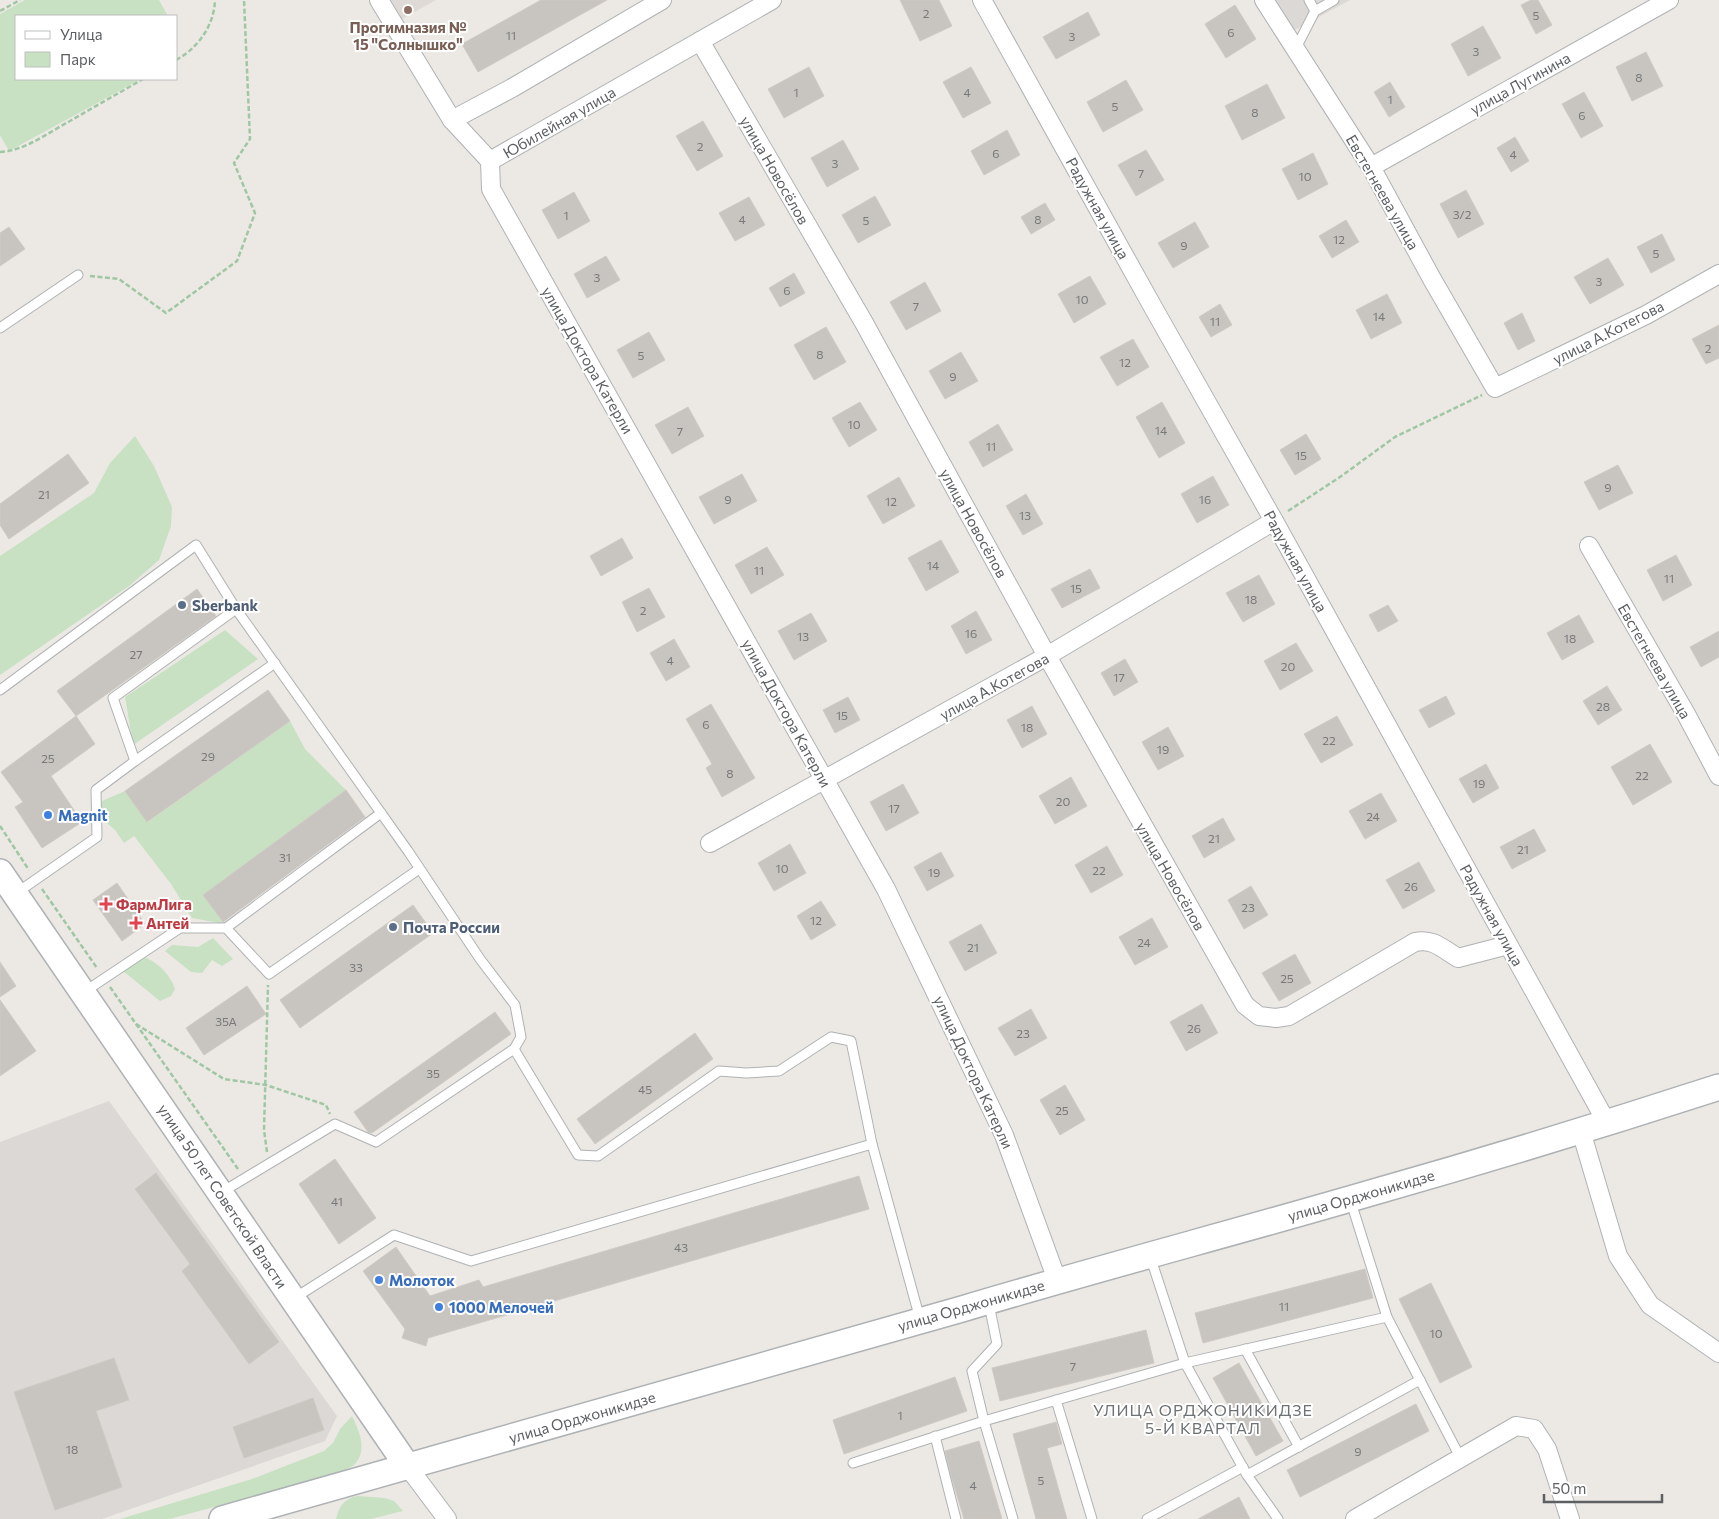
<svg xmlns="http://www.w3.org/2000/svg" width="1719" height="1519" viewBox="0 0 1719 1519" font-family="Commissioner,sans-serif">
<rect width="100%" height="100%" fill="#ece9e4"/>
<g fill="#dbd8d6">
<path d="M1276 0H1350L1293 31Z"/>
<path d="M109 1101 337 1416 325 1441 102 1519H0V1142Z"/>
</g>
<path fill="#dfdad5" d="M391 0H436L402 19Z"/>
<g fill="#c8e1c3">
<path d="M25 0H159L168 16H16V79H141L9 151 0 135V14Z"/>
<path d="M135 436 154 466 172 507 171 526 159 560 129 586 0 675V556L94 493 110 463Z"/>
<path d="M225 630 258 659 133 745 125 697Z"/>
<path d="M290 721 305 749 346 790 203 895 224 924 192 918 171 884 134 836 124 843 115 830 101 818 102 801 125 791 148 822Z"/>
<path d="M213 938 233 959 222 966 212 960 202 973 191 972 165 951 172 945 198 947Z"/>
<path d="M145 957C159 964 170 974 175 989L171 996 160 1001 123 971Z"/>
<path d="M352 1416C359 1431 368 1449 355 1464 351 1468 343 1470 338 1473L170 1519H120L252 1479 324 1451 333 1443 340 1429Z"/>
<path d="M357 1496 385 1498 394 1501 403 1511 371 1519H336C339 1506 344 1499 357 1496Z"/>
</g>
<g fill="#c8c4c0" stroke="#d0cac3">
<path d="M541 0H607L478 72 462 44Z"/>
<path d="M900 0H939L952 26 920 41Z"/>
<path d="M1531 0H1538L1552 25 1536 34 1521 5Z"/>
<path d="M1235 5 1256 39 1226 58 1205 24Z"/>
<path d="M1088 12 1100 35 1056 59 1043 37Z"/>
<path d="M1483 26 1501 58 1468 76 1451 44Z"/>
<path d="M1646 52 1663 86 1632 101 1616 67Z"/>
<path d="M809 67 824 96 784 118 768 89Z"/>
<path d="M971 67 991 103 963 118 943 82Z"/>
<path d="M1126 80 1143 110 1103 132 1087 102Z"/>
<path d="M1390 82 1405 107 1389 117 1374 92Z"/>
<path d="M1267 84 1285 118 1242 140 1225 106Z"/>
<path d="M1584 92 1603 126 1581 138 1562 104Z"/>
<path d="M703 121 723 156 697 171 676 136Z"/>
<path d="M1007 130 1020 155 984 175 971 151Z"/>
<path d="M1515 137 1529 161 1511 172 1497 148Z"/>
<path d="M843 140 859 169 827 187 811 158Z"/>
<path d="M1146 150 1164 180 1136 196 1118 165Z"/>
<path d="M1313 153 1328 184 1298 200 1282 169Z"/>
<path d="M1466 190 1484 224 1458 238 1440 204Z"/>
<path d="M574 192 590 221 558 239 542 210Z"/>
<path d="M875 196 891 225 858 243 842 215Z"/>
<path d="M749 197 765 225 735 241 719 213Z"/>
<path d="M1045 203 1055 220 1031 234 1021 217Z"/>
<path d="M1346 220 1359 242 1332 258 1319 236Z"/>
<path d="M1195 222 1209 247 1173 268 1158 243Z"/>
<path d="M9 227 25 249 0 266V233Z"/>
<path d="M1662 234 1675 260 1651 273 1637 247Z"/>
<path d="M606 256 620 280 587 298 574 274Z"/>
<path d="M1608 258 1624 285 1590 304 1574 277Z"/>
<path d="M794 273 805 293 780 307 769 288Z"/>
<path d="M1090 276 1106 304 1074 323 1058 294Z"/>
<path d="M925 282 941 311 906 330 890 302Z"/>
<path d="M1387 294 1402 323 1371 339 1356 310Z"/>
<path d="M1220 304 1232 325 1211 337 1199 317Z"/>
<path d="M1522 313 1535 341 1518 350 1504 323Z"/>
<path d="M1719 325V358L1706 364 1692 339Z"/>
<path d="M826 327 846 362 814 380 794 345Z"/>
<path d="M649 332 665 360 633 378 617 350Z"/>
<path d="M1133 339 1149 367 1117 386 1100 357Z"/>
<path d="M961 352 978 381 945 399 929 371Z"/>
<path d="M860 402 877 430 849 447 832 418Z"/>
<path d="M1162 402 1185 443 1159 458 1136 417Z"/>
<path d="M688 407 704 436 672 454 655 425Z"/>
<path d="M998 424 1013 450 983 467 969 442Z"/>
<path d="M1306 434 1321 459 1295 475 1280 450Z"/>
<path d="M68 454 89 483 9 539 0 525V504Z"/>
<path d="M1618 465 1633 493 1599 510 1584 482Z"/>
<path d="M742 474 757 501 714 524 699 497Z"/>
<path d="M1213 476 1229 505 1197 523 1181 494Z"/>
<path d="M899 477 915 506 883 524 867 496Z"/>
<path d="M1026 494 1043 524 1023 535 1006 506Z"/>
<path d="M622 538 633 558 601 576 590 556Z"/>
<path d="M941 540 959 572 926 591 908 558Z"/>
<path d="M767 547 784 575 751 594 735 565Z"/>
<path d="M1676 555 1692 585 1663 601 1647 570Z"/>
<path d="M1090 569 1100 588 1062 608 1051 589Z"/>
<path d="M1259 575 1275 604 1243 622 1226 593Z"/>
<path d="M649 588 665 617 637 632 622 602Z"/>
<path d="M197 589 216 616 76 716 57 691Z"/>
<path d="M1388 605 1398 621 1378 632 1369 615Z"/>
<path d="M976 611 992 640 966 654 951 626Z"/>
<path d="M811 613 827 641 794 660 778 631Z"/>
<path d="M1579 615 1594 642 1562 660 1547 633Z"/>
<path d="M1719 631V657L1701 667 1690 647Z"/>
<path d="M674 639 690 667 666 681 650 653Z"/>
<path d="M1296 643 1313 671 1280 690 1264 661Z"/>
<path d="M1125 659 1138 682 1114 696 1101 673Z"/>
<path d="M1607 686 1622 710 1598 725 1583 701Z"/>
<path d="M268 690 290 721 147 822 125 791Z"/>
<path d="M1446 696 1455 714 1429 728 1419 710Z"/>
<path d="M848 697 860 720 835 733 823 710Z"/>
<path d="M711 704 755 778 722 797 706 768 712 764 686 719Z"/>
<path d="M1032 706 1047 734 1022 748 1007 720Z"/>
<path d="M76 716 95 744 51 776 82 822 42 848 15 807 23 802 1 772Z"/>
<path d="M1337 716 1353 745 1321 763 1304 734Z"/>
<path d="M1168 727 1184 756 1158 770 1142 742Z"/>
<path d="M1650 744 1672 782 1633 805 1611 767Z"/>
<path d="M1486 764 1499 788 1473 803 1459 779Z"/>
<path d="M1071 777 1087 806 1055 824 1039 796Z"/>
<path d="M903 784 919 813 886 831 870 802Z"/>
<path d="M346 790 365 817 223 922 203 895Z"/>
<path d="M1381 793 1397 821 1365 839 1349 811Z"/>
<path d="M1223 818 1235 840 1204 858 1192 836Z"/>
<path d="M1534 829 1546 851 1512 869 1500 847Z"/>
<path d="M790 844 806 873 774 891 758 863Z"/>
<path d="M1107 846 1123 875 1091 893 1075 865Z"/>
<path d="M941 852 954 876 927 891 914 867Z"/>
<path d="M1419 862 1435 891 1403 909 1386 880Z"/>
<path d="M117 883 145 924 122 941 93 900Z"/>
<path d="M1251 886 1268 915 1244 929 1228 900Z"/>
<path d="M821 901 836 925 811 940 797 916Z"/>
<path d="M413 905 433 933 300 1028 280 1000Z"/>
<path d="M1152 918 1168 947 1135 965 1119 937Z"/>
<path d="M981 924 997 953 965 971 949 942Z"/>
<path d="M1295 954 1311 983 1279 1001 1262 973Z"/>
<path d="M0 962 16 986 0 997Z"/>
<path d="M247 986 266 1014 204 1055 186 1028Z"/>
<path d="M0 1000 36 1051 0 1076Z"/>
<path d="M1202 1004 1218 1033 1186 1051 1170 1022Z"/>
<path d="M1031 1009 1047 1038 1015 1056 998 1028Z"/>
<path d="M495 1012 511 1034 372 1133 368 1132 354 1112Z"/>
<path d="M695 1033 713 1059 595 1144 577 1119Z"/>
<path d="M1065 1085 1085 1120 1060 1135 1040 1100Z"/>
<path d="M335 1159 376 1218 339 1244 299 1184Z"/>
<path d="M156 1173 279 1342 249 1364 182 1271 190 1264 135 1189Z"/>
<path d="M859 1176 869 1209 428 1338 426 1346 402 1338 405 1329 363 1271 396 1247 430 1296 479 1280 483 1287Z"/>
<path d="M1365 1269 1373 1298 1203 1343 1195 1313Z"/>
<path d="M1431 1283 1472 1367 1440 1383 1399 1299Z"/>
<path d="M1146 1330 1154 1363 1000 1401 992 1368Z"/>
<path d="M114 1358 129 1400 96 1411 122 1487 55 1510 14 1392Z"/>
<path d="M1239 1363 1283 1441 1256 1456 1213 1378Z"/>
<path d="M955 1377 967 1411 844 1454 833 1420Z"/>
<path d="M313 1398 324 1430 244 1458 233 1427Z"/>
<path d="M1416 1404 1429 1431 1300 1497 1287 1470Z"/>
<path d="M1056 1422 1062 1444 1047 1448 1067 1519H1036L1013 1434Z"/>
<path d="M979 1441 1002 1519H964L952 1479 945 1451Z"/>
<path d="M1239 1497 1250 1519H1198Z"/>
</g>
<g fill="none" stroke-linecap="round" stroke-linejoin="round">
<g stroke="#afb2b4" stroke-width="11">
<g id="lane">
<path d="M1309 0 1315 11"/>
<path d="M1295 50 1315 11 1334 0"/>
<path d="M0 328 78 275"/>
<path d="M0 690 196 545 236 609 408 851 480 959 515 1005 521 1037 514 1049 376 1142 335 1124 222 1192"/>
<path d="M135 761 275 663"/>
<path d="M15 894 97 837 96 790 135 761 113 698 236 609"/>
<path d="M226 928 381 813"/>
<path d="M84 992 180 928H226L269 974 419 869"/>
<path d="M514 1049 578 1155 598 1156 719 1071 746 1073 779 1071 831 1037 851 1041 872 1144 920 1319"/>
<path d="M1350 1199 1387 1317 1460 1457"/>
<path d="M1150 1256 1185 1363 1387 1317"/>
<path d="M293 1299 394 1235 471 1261 872 1144"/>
<path d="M989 1304 997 1344 972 1371 984 1421 1185 1363 1247 1475 1278 1519"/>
<path d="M1245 1349 1299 1447"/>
<path d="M1056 1400 1092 1519"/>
<path d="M935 1436 956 1519"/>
<path d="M853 1463 984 1421 1013 1519"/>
<path d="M1247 1475 1420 1380"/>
<path d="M1147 1519 1243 1467"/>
</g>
</g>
<g stroke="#afb2b4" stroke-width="20">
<g id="street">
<path d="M379 0 452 120 490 161"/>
<path d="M982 0 1154 309 1274 521 1607 1123"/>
<path d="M1264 0 1371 167 1432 279 1495 388 1646 315 1719 274"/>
<path d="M700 41 863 321 1047 656 1245 1005 1259 1016 1276 1018 1289 1016 1415 942C1433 938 1443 949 1458 958L1508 945"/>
<path d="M452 120 512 88 662 0"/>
<path d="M490 161 491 189 886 889 1004 1135 1057 1280"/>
<path d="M490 161 772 0"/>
<path d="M1371 167 1669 0"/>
<path d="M1589 546 1686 714 1719 776"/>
<path d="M710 843 1047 656 1274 521"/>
<path d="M1581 1131 1618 1256 1650 1305 1719 1353"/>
<path d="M408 1467 447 1519"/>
<path d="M1355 1519 1516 1426 1534 1429 1547 1449 1570 1519"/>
</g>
</g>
<g stroke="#aeb2b5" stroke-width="28">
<g id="secondary">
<path d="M0 872 408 1467"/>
<path d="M222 1519 962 1309C1099 1268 1237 1232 1374 1192 1490 1159 1605 1124 1719 1087"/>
</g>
</g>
<g stroke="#a0c7a4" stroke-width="2.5" stroke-dasharray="5 2.5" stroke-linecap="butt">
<path d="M0 11 20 0"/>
<path d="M176 60C198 48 214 26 215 0"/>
<path d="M0 152C25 151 49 132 70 121 94 107 119 93 143 79"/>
<path d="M90 276 119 279 166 313 237 261 255 213 234 163 250 139 244 0"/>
<path d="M1288 511 1340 477 1395 437 1482 395"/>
<path d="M0 826 29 870"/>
<path d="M42 889 97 968"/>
<path d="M110 987 238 1169"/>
<path d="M136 1024 224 1079 266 1085 326 1105 330 1114"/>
<path d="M267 1152 264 1130 268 985"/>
</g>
<use href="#lane" stroke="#fff" stroke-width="9"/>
<use href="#street" stroke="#fff" stroke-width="18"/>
<use href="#secondary" stroke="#fff" stroke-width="25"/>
</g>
<circle fill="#8d6e63" stroke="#fff" stroke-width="2" cx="408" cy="10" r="5"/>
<g fill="#5c6f8a" stroke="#fff" stroke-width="2">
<circle cx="182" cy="605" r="5"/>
<circle cx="393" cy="927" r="5"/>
</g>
<g fill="#3f7fe0" stroke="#fff" stroke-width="2">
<circle cx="48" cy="815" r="5"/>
<circle cx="379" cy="1280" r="5"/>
<circle cx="439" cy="1307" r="5"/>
</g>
<g fill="#e0444e" stroke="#fff" stroke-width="2">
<path d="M103.5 896.5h5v5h5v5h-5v5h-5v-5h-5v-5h5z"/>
<path d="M133.5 915.5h5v5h5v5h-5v5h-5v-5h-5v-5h5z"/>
</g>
<g text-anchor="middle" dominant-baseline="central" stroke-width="4" stroke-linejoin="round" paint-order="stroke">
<g font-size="12" fill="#77797a">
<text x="926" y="13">2</text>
<text x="1536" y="15">5</text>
<text x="1231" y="32">6</text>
<text x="511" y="35">11</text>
<text x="1072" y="36">3</text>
<text x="1476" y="51">3</text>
<text x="1639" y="77">8</text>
<text x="796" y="92">1</text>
<text x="967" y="92">4</text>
<text x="1390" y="99">1</text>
<text x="1115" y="106">5</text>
<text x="1255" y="112">8</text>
<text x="1582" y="115">6</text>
<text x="700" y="146">2</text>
<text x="996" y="153">6</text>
<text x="1513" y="154">4</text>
<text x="835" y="163">3</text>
<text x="1141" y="173">7</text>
<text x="1305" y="176">10</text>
<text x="1462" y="214">3/2</text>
<text x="566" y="215">1</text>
<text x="742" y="219">4</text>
<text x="1038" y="219">8</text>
<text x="866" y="220">5</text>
<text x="1339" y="239">12</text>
<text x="1184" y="245">9</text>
<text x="1656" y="253">5</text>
<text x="597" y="277">3</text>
<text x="1599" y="281">3</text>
<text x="787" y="290">6</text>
<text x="1082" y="299">10</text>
<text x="916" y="306">7</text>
<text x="1379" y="316">14</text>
<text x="1215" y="321">11</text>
<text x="1708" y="348">2</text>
<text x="820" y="354">8</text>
<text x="641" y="355">5</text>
<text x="1125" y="362">12</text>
<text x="953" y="376">9</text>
<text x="854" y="424">10</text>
<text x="1161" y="430">14</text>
<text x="680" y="431">7</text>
<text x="991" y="446">11</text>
<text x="1301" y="455">15</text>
<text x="1608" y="487">9</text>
<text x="44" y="494">21</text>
<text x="728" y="499">9</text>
<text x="1205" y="499">16</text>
<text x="891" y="501">12</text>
<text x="1025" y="515">13</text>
<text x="933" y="565">14</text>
<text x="759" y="570">11</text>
<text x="1669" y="578">11</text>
<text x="1076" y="588">15</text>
<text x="1251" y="599">18</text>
<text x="643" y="610">2</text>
<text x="971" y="633">16</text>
<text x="803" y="636">13</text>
<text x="1570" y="638">18</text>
<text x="136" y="654">27</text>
<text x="670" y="660">4</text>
<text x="1288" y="666">20</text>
<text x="1119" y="677">17</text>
<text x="1603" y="706">28</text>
<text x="842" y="715">15</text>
<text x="706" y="724">6</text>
<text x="1027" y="727">18</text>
<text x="1329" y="740">22</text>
<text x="1163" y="749">19</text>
<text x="208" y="756">29</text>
<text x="48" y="758">25</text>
<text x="730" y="773">8</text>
<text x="1642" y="775">22</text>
<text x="1479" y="783">19</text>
<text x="1063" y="801">20</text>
<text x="894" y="808">17</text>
<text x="1373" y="816">24</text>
<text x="1214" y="838">21</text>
<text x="1523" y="849">21</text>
<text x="285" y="857">31</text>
<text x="782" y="868">10</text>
<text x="1099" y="870">22</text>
<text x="934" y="872">19</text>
<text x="1411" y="886">26</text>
<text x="1248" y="907">23</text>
<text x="816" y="920">12</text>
<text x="1144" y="942">24</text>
<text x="973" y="947">21</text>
<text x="356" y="967">33</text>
<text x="1287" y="978">25</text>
<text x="226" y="1021">35А</text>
<text x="1194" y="1028">26</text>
<text x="1023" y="1033">23</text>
<text x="433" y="1073">35</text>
<text x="645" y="1089">45</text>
<text x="1062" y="1110">25</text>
<text x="337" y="1201">41</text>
<text x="681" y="1247">43</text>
<text x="1284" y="1306">11</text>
<text x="1436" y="1333">10</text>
<text x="1073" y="1366">7</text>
<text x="900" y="1415">1</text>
<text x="72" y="1449">18</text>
<text x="1358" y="1451">9</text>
<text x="1041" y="1480">5</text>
<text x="973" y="1485">4</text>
</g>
<g font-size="15" font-weight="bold" fill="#785e54" stroke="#fff">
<text x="408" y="27">Прогимназия №<tspan x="408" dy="17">15 "Солнышко"</tspan></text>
</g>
<g font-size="15" fill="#5c6062" stroke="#fff">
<text transform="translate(1520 83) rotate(-29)">улица Лугинина</text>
<text transform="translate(559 122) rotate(-30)">Юбилейная улица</text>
<text transform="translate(775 170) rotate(60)">улица Новосёлов</text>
<text transform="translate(1383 192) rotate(60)">Евстегнеева улица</text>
<text transform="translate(1098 208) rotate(61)">Радужная улица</text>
<text transform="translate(1608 332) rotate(-27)">улица А.Котегова</text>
<text transform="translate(588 360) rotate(60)">улица Доктора Катерли</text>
<text transform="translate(974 523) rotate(61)">улица Новосёлов</text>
<text transform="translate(1296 561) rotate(61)">Радужная улица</text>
<text transform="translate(1655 661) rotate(60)">Евстегнеева улица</text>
<text transform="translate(994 686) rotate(-29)">улица А.Котегова</text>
<text transform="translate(787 713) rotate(61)">улица Доктора Катерли</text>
<text transform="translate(1171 876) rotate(60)">улица Новосёлов</text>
<text transform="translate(1492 915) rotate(61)">Радужная улица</text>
<text transform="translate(974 1072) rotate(65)">улица Доктора Катерли</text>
<text transform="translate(1361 1195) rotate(-16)">улица Орджоникидзе</text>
<text transform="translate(223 1196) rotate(56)">улица 50 лет Советской Власти</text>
<text transform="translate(971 1305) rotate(-16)">улица Орджоникидзе</text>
<text transform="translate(582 1417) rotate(-16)">улица Орджоникидзе</text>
</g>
<g font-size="15" font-weight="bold" fill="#4e5e75" stroke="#fff" text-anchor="start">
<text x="192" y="605">Sberbank</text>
<text x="403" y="927">Почта России</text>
</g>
<g font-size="15" font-weight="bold" fill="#366cbe" stroke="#fff" text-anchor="start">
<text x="58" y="815">Magnit</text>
<text x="389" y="1280">Молоток</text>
<text x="449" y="1307">1000 Мелочей</text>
</g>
<g font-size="15" font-weight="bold" fill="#be3a42" stroke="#fff" text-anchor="start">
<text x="116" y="904">ФармЛига</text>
<text x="146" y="923">Антей</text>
</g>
<g font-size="16" letter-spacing="1" fill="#6d7274" stroke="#fff">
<text x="1203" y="1409">УЛИЦА ОРДЖОНИКИДЗЕ<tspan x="1203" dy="18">5-Й КВАРТАЛ</tspan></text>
</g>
</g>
<rect x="15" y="15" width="162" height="65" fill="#ffffff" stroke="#bebfc0"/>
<rect x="25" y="31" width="25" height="8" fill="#ffffff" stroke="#bebfc0"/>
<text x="60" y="40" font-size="15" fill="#5c6062">Улица</text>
<rect x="25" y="52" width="25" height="15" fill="#c8e1c3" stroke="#bebfc0"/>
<text x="60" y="65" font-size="15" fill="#5c6062">Парк</text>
<path d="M1544 1494v8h118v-8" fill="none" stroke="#5c6062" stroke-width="2.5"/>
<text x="1552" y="1494" font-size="15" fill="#5c6062" stroke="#ffffff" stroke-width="4" paint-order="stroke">50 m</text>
</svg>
